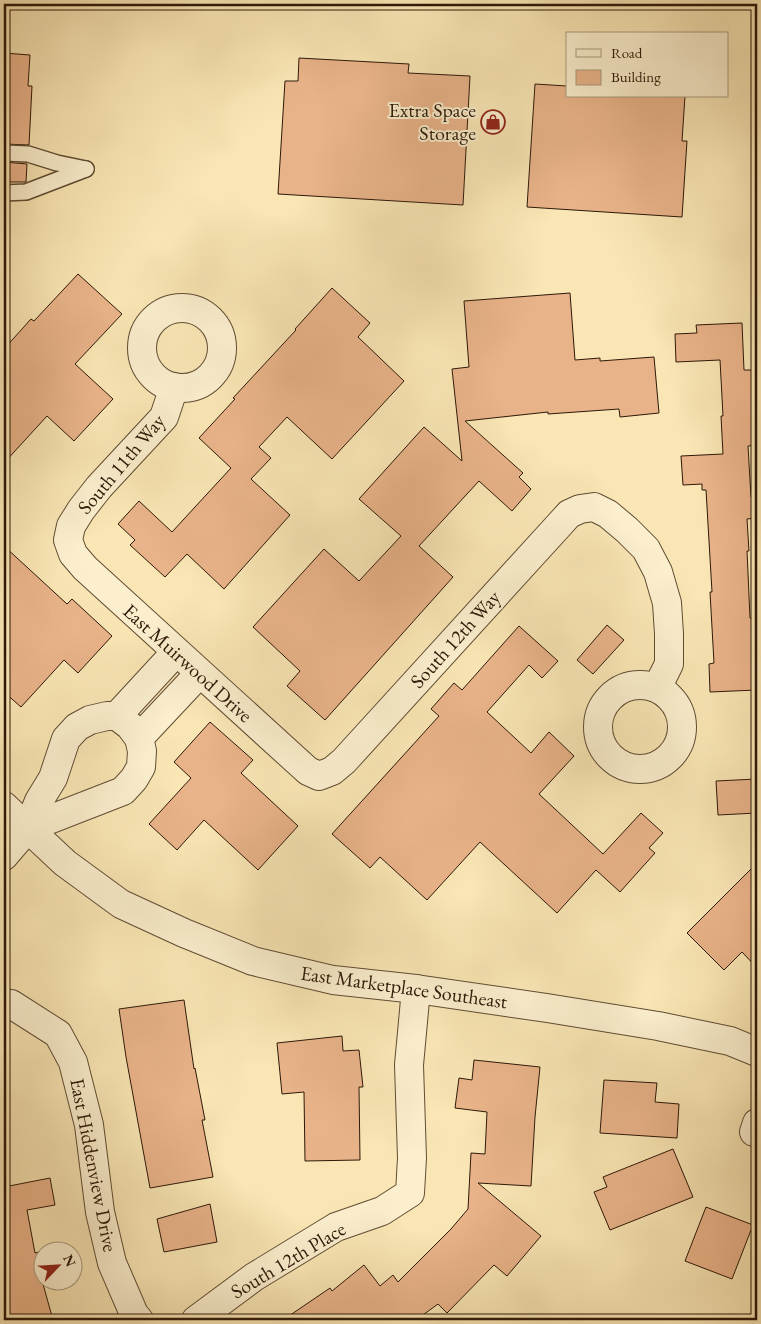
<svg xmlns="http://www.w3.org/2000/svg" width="761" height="1324" viewBox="0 0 761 1324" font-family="'EB Garamond',serif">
<rect width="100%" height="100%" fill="#f9e6b4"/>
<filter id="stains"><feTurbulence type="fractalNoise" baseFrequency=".004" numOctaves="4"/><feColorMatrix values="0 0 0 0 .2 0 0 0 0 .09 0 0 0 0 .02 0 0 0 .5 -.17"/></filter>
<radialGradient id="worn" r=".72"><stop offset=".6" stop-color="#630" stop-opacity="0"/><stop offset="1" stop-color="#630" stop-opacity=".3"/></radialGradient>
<g fill="#e9b389" stroke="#2d1808">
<path d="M4 53 30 55 28 86H32L29 145 4 144Z"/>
<path d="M299 58 409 64 408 73 470 76 463 205 278 194 285 81H298Z"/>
<path d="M535 84 567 86V96H685L682 141H687L682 217 527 207Z"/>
<path d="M4 162 27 164 26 182H4Z"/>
<path d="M78 274 122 314 75 364 113 399 74 441 47 416 4 463V349L31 319 34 321Z"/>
<path d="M332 288 370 323 358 337 404 381 332 459 287 417 259 447 271 458 251 479 290 515 224 589 187 554 165 577 130 545 135 540 118 524 139 501 172 532 207 494 231 468 199 438 235 399 233 398 296 330 295 329Z"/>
<path d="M570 293 575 360 600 358V361L654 357 659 413 620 417 619 409 548 414V412L465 421 523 473 519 477 531 489 512 511 479 481 419 546 453 577 325 720 287 686 300 671 253 627 324 549 359 581 401 536 359 499 424 427 462 461 452 369 469 367 464 301Z"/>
<path d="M742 323 744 370H757V445L748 446 751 497 757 496V518L747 519 749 551H747L750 618H757V690L710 692 709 664 714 663 710 592H712L706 490H702V484L683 485 681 456 723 454 721 416H723L720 360 676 362 675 334 697 333 696 325Z"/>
<path d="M4 546 67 604 72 599 112 636 78 673 64 660 21 707 4 692Z"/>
<path d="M607 625 624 640 593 674 577 660Z"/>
<path d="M519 626 558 661 542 678 529 665 487 712 531 753 549 732 574 756 539 794 603 854 641 813 663 833 649 848 655 853 620 892 596 870 557 913 480 842 427 900 380 857 370 868 332 834 439 716 431 709 454 683 462 690Z"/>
<path d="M210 722 253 760 241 773 298 826 258 870 204 820 177 850 149 824 191 778 174 762Z"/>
<path d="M757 779V813L718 815 716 781Z"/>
<path d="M757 863V968L742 952 724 970 687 933Z"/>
<path d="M184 1000 194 1069 195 1068 205 1120H202L213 1177 150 1188 126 1057 119 1009Z"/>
<path d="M342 1036 343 1051 359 1050 363 1087H359L360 1160 305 1161 304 1092 282 1094 277 1043Z"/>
<path d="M474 1060 540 1067 535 1117 531 1186 478 1183 541 1236 507 1276 494 1265 447 1313 438 1304 416 1320H283L330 1288 332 1291 364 1265 380 1286 393 1275 398 1282 451 1229 468 1209 471 1153 485 1154 487 1112 455 1108 459 1078 472 1080Z"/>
<path d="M604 1080 657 1083 655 1102 679 1104 677 1138 600 1133Z"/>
<path d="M673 1149 693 1197 610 1230 594 1192 607 1187 603 1177Z"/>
<path d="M50 1178 55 1205 27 1210 35 1253 42 1251 43 1284 53 1320H4V1187Z"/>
<path d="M210 1204 217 1242 164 1252 157 1219Z"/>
<path d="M706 1207 753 1225 732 1279 685 1261Z"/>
</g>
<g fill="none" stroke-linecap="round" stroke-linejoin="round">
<g stroke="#604c33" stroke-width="18">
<g id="service">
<path d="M4 153 28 154 57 163 86 169"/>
<path d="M4 193 26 192 86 169"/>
</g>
</g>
<g stroke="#604c33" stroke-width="30">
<g id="minor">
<circle cx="182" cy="348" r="40"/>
<path d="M174 387 164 417 99 487 81 510 71 526 68 540 73 554 85 568 308 771 319 776 332 771 344 761 560 524 569 514 580 509 594 507 608 514 627 530 646 549 658 572 667 603 669 634V664L657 688"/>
<circle cx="640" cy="727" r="42"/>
<path d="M117 716 176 652"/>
<path d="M139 738 199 674"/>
<path d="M4 856 28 828 39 801 53 778 66 739 77 727 90 720 107 716H117L130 726 139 738 142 751 141 767 134 779 123 791 28 828"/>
<path d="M11 1004 58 1034 73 1062 89 1125 100 1212 112 1263 134 1314 139 1320"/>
<path d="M754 1132 757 1123"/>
<path d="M196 1320 254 1277 336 1227 382 1211 410 1193 412 1158 409 1065 416 989"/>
</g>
</g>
<g stroke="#604c33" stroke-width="30">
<path id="tertiary" d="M4 806 65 863 121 904 184 933 253 961 333 980 416 989 547 1008 658 1026 730 1041 757 1052"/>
</g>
<use href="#service" stroke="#fbefce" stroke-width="15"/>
<use href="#minor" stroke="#fbefce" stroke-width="28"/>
<use href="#tertiary" stroke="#fbefce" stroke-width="28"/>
</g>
<defs>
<g id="shop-ring" transform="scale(1.25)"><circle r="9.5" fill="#fbefce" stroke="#8f2418" stroke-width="1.5"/><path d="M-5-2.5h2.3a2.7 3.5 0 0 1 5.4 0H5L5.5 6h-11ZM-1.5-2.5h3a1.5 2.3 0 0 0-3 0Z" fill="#8f2418"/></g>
</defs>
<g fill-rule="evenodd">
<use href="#shop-ring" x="493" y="122"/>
</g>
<g text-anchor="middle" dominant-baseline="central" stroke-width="4" stroke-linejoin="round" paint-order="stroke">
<g font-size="20" fill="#2d1808" stroke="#fbefce" text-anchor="end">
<text x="476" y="110">Extra Space<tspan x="476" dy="23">Storage</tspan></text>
</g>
<g font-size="20" fill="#2d1808" stroke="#fbefce">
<text transform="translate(121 464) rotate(-50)">South 11th Way</text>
<text transform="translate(455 639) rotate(-48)">South 12th Way</text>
<text transform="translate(188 663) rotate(42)">East Muirwood Drive</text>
<text transform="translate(404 987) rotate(8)">East Marketplace Southeast</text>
<text transform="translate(94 1165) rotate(79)">East Hiddenview Drive</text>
<text transform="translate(288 1260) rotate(-31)">South 12th Place</text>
</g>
</g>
<rect width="761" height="1324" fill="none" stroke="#f9e6b4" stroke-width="20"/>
<rect x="5" y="5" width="751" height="1314" fill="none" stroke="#2d1808" stroke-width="2.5"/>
<rect x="10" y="10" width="741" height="1304" fill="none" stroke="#2d1808"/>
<rect x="566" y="32" width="162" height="65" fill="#fbefce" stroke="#a9997f"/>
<rect x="576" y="49" width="25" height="8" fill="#fbefce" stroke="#a9997f"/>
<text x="611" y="58" font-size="15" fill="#2d1808">Road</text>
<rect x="576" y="70" width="25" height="15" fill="#e9b389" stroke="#a9997f"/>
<text x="611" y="82" font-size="15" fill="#2d1808">Building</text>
<g transform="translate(58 1266) rotate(65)"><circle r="24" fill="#fbefce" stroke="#a9997f"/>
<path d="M0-4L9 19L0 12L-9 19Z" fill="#8f2418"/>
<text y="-8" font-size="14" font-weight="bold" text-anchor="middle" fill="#2d1808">N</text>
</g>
<rect width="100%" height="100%" filter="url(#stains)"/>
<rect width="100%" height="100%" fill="url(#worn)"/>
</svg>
